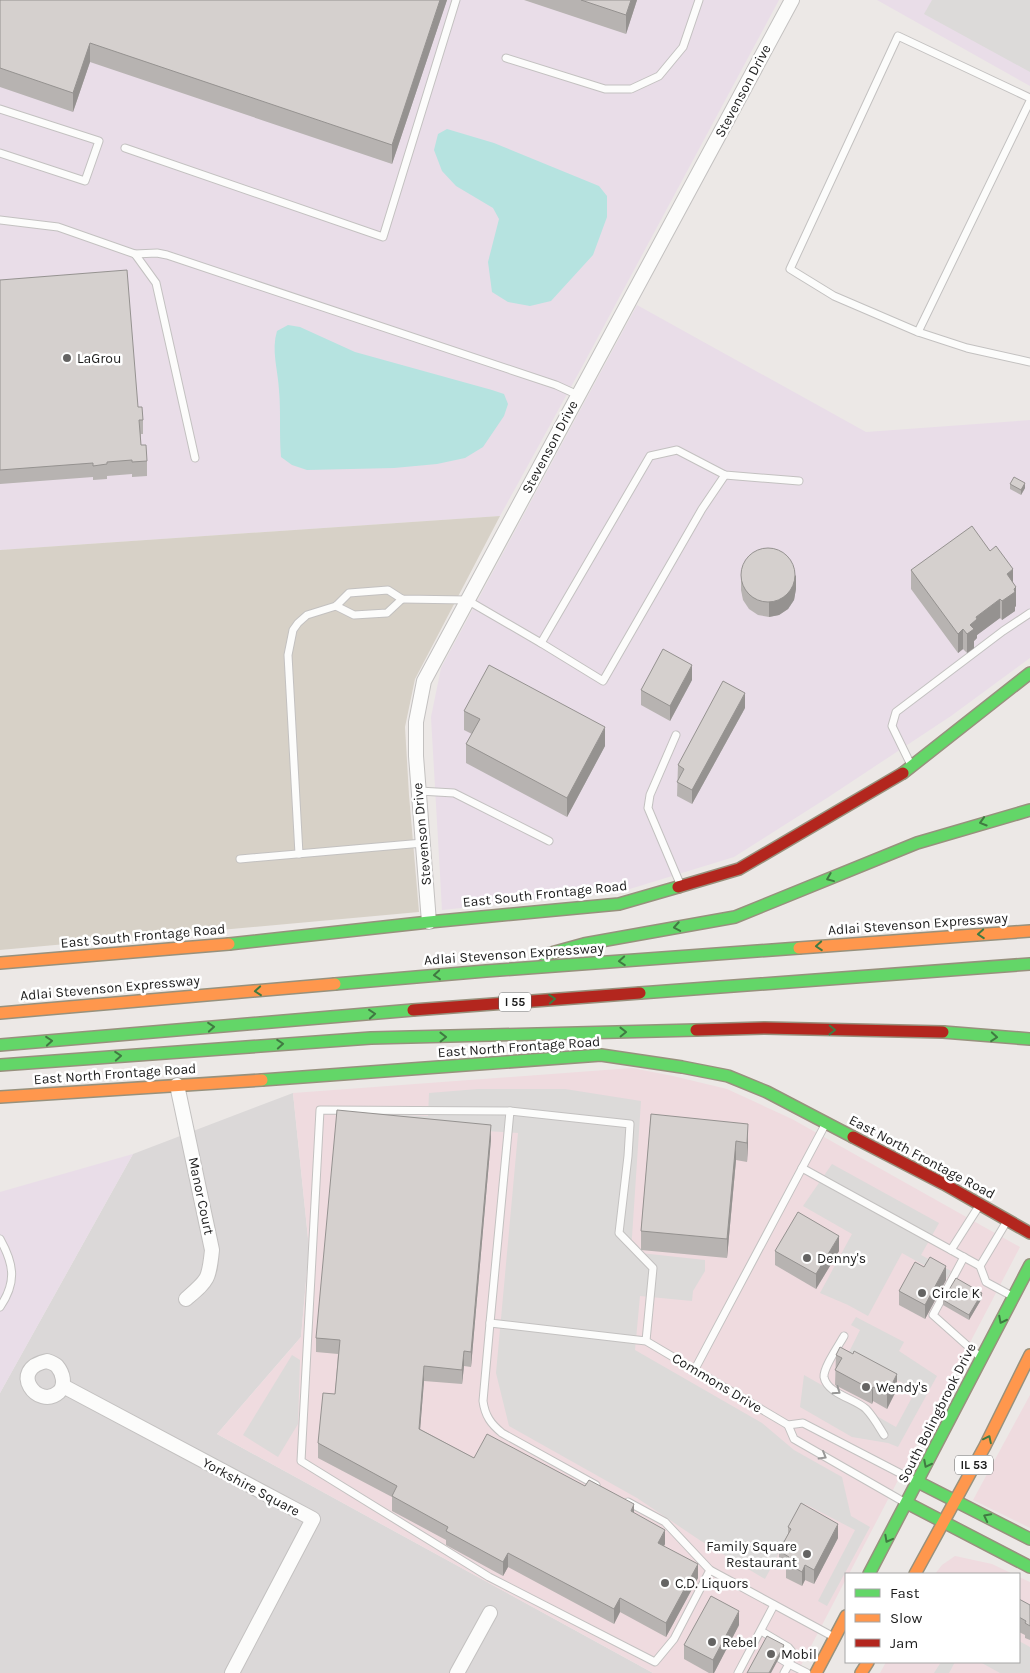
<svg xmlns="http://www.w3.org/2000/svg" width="1030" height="1673" viewBox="0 0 1030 1673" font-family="Karla,sans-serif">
<rect width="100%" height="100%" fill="#ece8e6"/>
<path fill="#dbd8d8" d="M293 1093 309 1248 301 1337 217 1434 653 1673H0V1393L133 1154Z"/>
<g fill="#efdbdf">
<path d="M632 1068 673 1076 727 1089 792 1119 1020 1247 849 1574H846V1579L797 1673H653L217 1434 301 1337 309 1248 293 1093Z"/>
<path d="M1030 1395V1528L973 1500Z"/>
<path d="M955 1556 992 1564 1013 1574H935L942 1565Z"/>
<path d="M1019 1577 1030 1582V1673H880L886 1662H1019Z"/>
</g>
<g fill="#e9dde8">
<path d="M0 0H779L583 365 500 516 0 550Z"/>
<path d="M877 0H1030V86Z"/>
<path d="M637 305 866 432 1030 420V658L951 716 827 798 734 857 620 892 442 910 431 717 441 668Z"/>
<path d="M133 1154 0 1393V1192Z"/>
</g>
<path fill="#d7d1c7" d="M500 516 415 679 405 727 409 795 419 912 0 950V550Z"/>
<g fill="#dcdad9">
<path d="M932 0H1030V72L924 14Z"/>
<path d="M478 1089H565L641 1101 631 1252 705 1260V1271L693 1291 692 1301 640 1296 635 1350 762 1423 794 1450 842 1477 851 1516 870 1527 827 1606 818 1601 855 1530 805 1504 765 1579 701 1541 637 1498 509 1426 496 1373 518 1133 359 1123 360 1113 428 1116 429 1093Z"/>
<path d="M832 1164 939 1223 921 1255 951 1271 947 1278 902 1253 868 1316 848 1305 820 1293 852 1234 803 1206Z"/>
<path d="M856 1317 904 1342 899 1351 937 1376 898 1447 888 1443 852 1437 800 1407 804 1375 896 1427 916 1390 848 1354 860 1330 851 1325Z"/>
<path d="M292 1355 300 1360 298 1424 278 1457 243 1435Z"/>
<path d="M1019 1641 1030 1647V1673H1000L980 1662H1019Z"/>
<path d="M941 1662H955L949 1673H934Z"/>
</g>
<g fill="#b6e3e0">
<path d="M447 129 494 143 599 186 607 196V217L593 255 551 301 530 306 508 302 492 292 488 262 499 219 493 208 456 186 442 171 434 150 438 134Z"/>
<path d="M288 325 300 327 355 352 492 390 504 394 508 404 504 416 483 447 465 458 437 464 394 468 307 470 292 465 281 457C279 435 281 412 279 390 278 370 271 350 277 331Z"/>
</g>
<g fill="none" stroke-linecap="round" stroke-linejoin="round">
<g stroke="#c3c1c0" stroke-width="9">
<g id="lane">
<path d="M506 58 605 89H631L659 76 683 47 699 0"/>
<path d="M1030 98 898 36 790 269 834 296 918 332 967 348 1030 362"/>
<path d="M0 109 99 141 85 181 0 153"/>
<path d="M125 148 383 237 456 0"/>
<path d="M0 220 58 227 135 254 156 283 195 458"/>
<path d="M135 254 157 253 167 255 556 385 578 395"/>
<path d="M918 332 1030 101"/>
<path d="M336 606 354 615 387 613 402 599"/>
<path d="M541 643 603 681 702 509 725 475"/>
<path d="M676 735 650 795 648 808 681 886"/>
<path d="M911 765 892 726 896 712 1003 631 1030 613"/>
<path d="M419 791 454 793 549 841"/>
<path d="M299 854 288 655 293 630 298 623 307 615 336 606 349 593 388 590 402 599 467 600 541 643 650 456 677 450 725 475 799 481"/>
<path d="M240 859 423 843"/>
<path d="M510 1111 320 1110 301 1461 489 1577 655 1662 674 1639 710 1570"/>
<path d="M802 1168 980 1266 986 1282 1012 1296"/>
<path d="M0 1239C14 1264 17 1282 0 1307"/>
<path d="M951 1250 979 1206"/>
<path d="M964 1257 933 1315 979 1356"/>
<path d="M980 1266 1007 1221"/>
<path d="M490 1323 483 1401C485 1416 491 1424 502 1433L596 1485"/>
<path d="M844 1336C839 1345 823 1368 824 1377 827 1394 856 1399 866 1409 873 1416 879 1427 884 1435"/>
<path d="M646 1341 653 1268 619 1233 628 1156 630 1124 510 1111 490 1323 646 1341 788 1425 794 1439 904 1502"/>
<path d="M695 1369 826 1123"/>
<path d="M788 1425 803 1423 915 1481"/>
<path d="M628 1502 665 1522 710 1570 832 1636"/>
<path d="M761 1631 788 1647 793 1653 789 1664 779 1658"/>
<path d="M738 1673 774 1605"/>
<path d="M784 1673 789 1664 807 1673"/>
</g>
</g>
<g stroke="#c3c1c0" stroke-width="16">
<g id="street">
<path d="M429 922 416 756V722L424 681 792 0"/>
<path d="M177 1085 212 1250C209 1280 208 1280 186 1299"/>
<path d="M47 1361C50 1362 55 1364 57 1366 63 1373 66 1385 59 1392 38 1411 7 1369 47 1361Z"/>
<path d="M63 1386 313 1519 232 1673"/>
<path d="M457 1673 490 1613"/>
</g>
</g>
<g stroke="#97917d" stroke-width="14">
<g id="fast">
<path d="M903 773 1030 673"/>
<path d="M229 944 429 922 619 904 678 887"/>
<path d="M544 955 584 944 735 917 917 843 1030 810"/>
<path d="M335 984 486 971 799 948"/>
<path d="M640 993 1030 964"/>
<path d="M943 1032 1030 1039"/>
<path d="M0 1045 413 1010"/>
<path d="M0 1065 371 1038 696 1030"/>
<path d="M262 1080 601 1055 682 1067 728 1076 767 1092 853 1137"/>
<path d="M918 1482 1030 1539"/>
<path d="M907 1503 1030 1567"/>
<path d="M869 1574 1030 1265"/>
</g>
</g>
<g stroke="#97917d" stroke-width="14">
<g id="slow">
<path d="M799 948 1030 931"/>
<path d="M0 963 229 944"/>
<path d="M0 1013 335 984"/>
<path d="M0 1097 262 1080"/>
<path d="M915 1574 985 1446 1030 1355"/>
<path d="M816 1673 846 1616"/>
<path d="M861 1673 868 1662"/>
</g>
</g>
<g stroke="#97917d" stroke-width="14">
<g id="jam">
<path d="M678 887 739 869 903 773"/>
<path d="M413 1010 640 993"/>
<path d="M696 1030 765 1028 943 1032"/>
<path d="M853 1137 944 1184 1030 1233"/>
</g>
</g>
<use href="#lane" stroke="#fcfcfb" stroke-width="7"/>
<use href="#street" stroke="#fcfcfb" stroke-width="14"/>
<use href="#fast" stroke="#63d668" stroke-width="11"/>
<use href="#slow" stroke="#ff974d" stroke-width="11"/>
<use href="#jam" stroke="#b3261e" stroke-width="11"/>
</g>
<g fill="#b7b3b1">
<path d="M0 0H447L392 164 90 62 73 112 0 87Z"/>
<path d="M524 0H637L626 34Z"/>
<path d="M0 280 138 407 143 420V434H141V445L147 461V476L132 477V474L107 476V479L93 480V477L0 484Z"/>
<path d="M1010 484 1025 488 1021 495 1010 489Z"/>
<path d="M911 570 1013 583 1016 606 1015 607V611L1002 620 1000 618 977 635V638L974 641V648L967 653 963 649 958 653 911 589Z"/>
<path d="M741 576 796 589 794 600 788 609 779 615 769 617 758 615 749 609 743 600 741 590Z"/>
<path d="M692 680 670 721 641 705V690Z"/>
<path d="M745 708 692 804 677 796 678 765Z"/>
<path d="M464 711 605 746 567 817 466 763V744L472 734 464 730Z"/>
<path d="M651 1114 748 1143 747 1162 736 1160 727 1258 641 1250V1231Z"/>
<path d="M491 1139 471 1367 464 1366 462 1384 424 1381 420 1429 474 1458 634 1513 665 1544 664 1546 698 1578 666 1637 620 1612 614 1624 508 1567 503 1576 446 1545V1540L392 1511V1497L318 1458V1443L335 1394 338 1354 316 1352V1338Z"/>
<path d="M775 1251H839L816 1289 775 1265Z"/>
<path d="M946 1280 925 1319 899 1305V1291Z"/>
<path d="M982 1298 969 1320 943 1305V1300Z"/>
<path d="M836 1355 897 1389 887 1409 873 1401 872 1404 835 1385Z"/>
<path d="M788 1527 838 1538 814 1584 805 1580 802 1586 786 1578V1569L779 1566V1551L788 1534Z"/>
<path d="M1019 1599 1030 1605V1640L1025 1638V1635L1019 1632Z"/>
<path d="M739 1625 714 1673H709L684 1659V1645Z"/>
</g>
<g fill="#959290">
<path d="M440 0H447L392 164V145Z"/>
<path d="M631 0H637L626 34V15Z"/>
<path d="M90 43V62L73 112V93Z"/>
<path d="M1025 483V488L1021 495V490Z"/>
<path d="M1013 569V589L1007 574Z"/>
<path d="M796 575V589L794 600 788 609 779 615 769 617V602Z"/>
<path d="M1016 587V606L1015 607V611L1002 620V601Z"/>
<path d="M1000 599V618L977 635V638L974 641V648L967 653V634L970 625 976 617Z"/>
<path d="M963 629V649L958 653V634Z"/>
<path d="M692 665V680L670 721V706Z"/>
<path d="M745 693V708L692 804V790Z"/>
<path d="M605 727V746L567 817V798Z"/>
<path d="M748 1124V1143L747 1162V1143Z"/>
<path d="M491 1125V1139L471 1367V1352Z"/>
<path d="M736 1141V1160L727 1258V1239Z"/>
<path d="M839 1236V1251L816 1289V1274Z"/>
<path d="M946 1266V1280L925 1319V1305Z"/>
<path d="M982 1293V1298L969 1320V1315Z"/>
<path d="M464 1351V1366L462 1384V1370Z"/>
<path d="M424 1366V1381L419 1443V1429Z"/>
<path d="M897 1374V1389L887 1409V1394Z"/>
<path d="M873 1387V1401L872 1404V1390Z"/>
<path d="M634 1504V1519L631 1511Z"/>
<path d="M838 1524V1538L814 1584V1570Z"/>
<path d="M665 1530V1544L658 1557V1543Z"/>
<path d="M508 1553V1567L503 1576V1562Z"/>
<path d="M698 1564V1578L666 1637V1623Z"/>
<path d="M805 1565V1580L802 1586V1572Z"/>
<path d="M620 1598V1612L614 1624V1609Z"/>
<path d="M739 1611V1625L714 1673H713V1660Z"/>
<path d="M784 1645V1649L771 1673H769Z"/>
</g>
<g fill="#d5d0ce" stroke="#959290">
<path d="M0 0H440L392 145 90 43 73 93 0 68Z"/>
<path d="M581 0H631L626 15Z"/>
<path d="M127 270 138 407H142L143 420H139L141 445H146L147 461 132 462V460L107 462V464L93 466V463L0 470V280Z"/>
<path d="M1014 477 1025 483 1021 490 1010 484Z"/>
<path d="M972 526 990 551 996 546 1013 569 1007 574 1016 587 1014 589 1015 592 1002 601 1000 599 976 617 977 619 970 625 974 629 967 634 963 629 958 634 911 570Z"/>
<circle cx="768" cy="575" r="27"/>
<path d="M663 649 692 665 670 706 641 690Z"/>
<path d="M489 665 605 727 567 798 466 744 480 719 464 711Z"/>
<path d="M723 681 745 693 692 790 677 782 684 769 678 765Z"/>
<path d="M337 1110 491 1125 471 1352 464 1351 462 1370 424 1366 419 1429 474 1458 487 1434 585 1486 589 1480 634 1504 631 1511 665 1530 658 1543 698 1564 666 1623 620 1598 614 1609 508 1553 503 1562 446 1531 448 1527 392 1496 397 1486 318 1443 323 1393 335 1394 340 1340 316 1338Z"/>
<path d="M651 1114 748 1124 747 1143 736 1141 727 1239 641 1231Z"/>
<path d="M798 1212 839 1236 816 1274 775 1251Z"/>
<path d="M930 1257 946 1266 925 1305 899 1291 915 1262 924 1267Z"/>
<path d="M956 1278 982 1293 969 1315 943 1300Z"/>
<path d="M840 1347 853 1354 854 1351 897 1374 887 1394 873 1387 872 1390 835 1370 842 1358 836 1355Z"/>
<path d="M801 1503 838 1524 814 1570 805 1565 802 1572 786 1563 789 1557 779 1551 791 1529 788 1527Z"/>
<path d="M711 1596 739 1611 713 1660 684 1645Z"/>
<path d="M1019 1599 1030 1605V1626L1025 1623 1026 1621 1019 1617Z"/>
<path d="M767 1636 784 1645 769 1673H747Z"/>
</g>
<defs><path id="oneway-chevron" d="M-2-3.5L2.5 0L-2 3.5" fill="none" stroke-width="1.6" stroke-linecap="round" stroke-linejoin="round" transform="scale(1.25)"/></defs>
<g stroke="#407a42">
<use href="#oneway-chevron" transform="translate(983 822) rotate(163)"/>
<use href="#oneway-chevron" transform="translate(830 878) rotate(158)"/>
<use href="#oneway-chevron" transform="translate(677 927) rotate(170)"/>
<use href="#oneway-chevron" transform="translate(981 934) rotate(176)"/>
<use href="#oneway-chevron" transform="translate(819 946) rotate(176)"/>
<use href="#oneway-chevron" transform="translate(622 961) rotate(176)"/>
<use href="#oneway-chevron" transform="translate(437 975) rotate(175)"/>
<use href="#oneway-chevron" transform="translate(258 991) rotate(175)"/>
<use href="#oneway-chevron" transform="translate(552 999) rotate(-4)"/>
<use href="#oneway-chevron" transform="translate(372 1014) rotate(-5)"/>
<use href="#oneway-chevron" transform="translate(211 1027) rotate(-5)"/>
<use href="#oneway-chevron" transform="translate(832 1030) rotate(1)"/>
<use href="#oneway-chevron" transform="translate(623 1032) rotate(-1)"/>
<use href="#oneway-chevron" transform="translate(443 1037) rotate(-1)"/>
<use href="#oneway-chevron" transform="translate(994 1037) rotate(5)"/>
<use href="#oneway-chevron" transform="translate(49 1041) rotate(-5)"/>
<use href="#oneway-chevron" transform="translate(280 1044) rotate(-4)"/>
<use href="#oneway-chevron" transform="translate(118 1056) rotate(-4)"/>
<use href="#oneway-chevron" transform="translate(1002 1320) rotate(117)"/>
<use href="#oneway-chevron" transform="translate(988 1439) rotate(-64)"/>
<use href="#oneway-chevron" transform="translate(927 1464) rotate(117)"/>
<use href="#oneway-chevron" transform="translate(987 1517) rotate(-153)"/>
<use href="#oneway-chevron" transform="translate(888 1539) rotate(118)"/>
</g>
<g stroke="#989897">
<use href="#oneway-chevron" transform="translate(837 1391) rotate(34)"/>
<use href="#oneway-chevron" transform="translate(823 1456) rotate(30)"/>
</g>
<g fill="#656463" stroke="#fff" stroke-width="2">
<circle cx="67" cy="358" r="5"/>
<circle cx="807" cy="1258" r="5"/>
<circle cx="922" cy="1293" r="5"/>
<circle cx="866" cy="1387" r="5"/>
<circle cx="807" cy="1554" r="5"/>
<circle cx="665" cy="1583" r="5"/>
<circle cx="712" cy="1642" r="5"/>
<circle cx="771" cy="1654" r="5"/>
</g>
<g text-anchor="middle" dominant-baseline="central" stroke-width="5" stroke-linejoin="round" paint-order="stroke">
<g fill="#fff" stroke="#616161" stroke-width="1">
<rect x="499" y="992.5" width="32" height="19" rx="4"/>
<rect x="955" y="1455.5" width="38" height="19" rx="4"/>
</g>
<g font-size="12" font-weight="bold" fill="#1d1d1d">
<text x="515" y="1002">I 55</text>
<text x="974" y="1465">IL 53</text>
</g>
<g font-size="14" fill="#1d1d1d" stroke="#fff">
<text transform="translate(743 91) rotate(-62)">Stevenson Drive</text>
<text transform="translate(550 447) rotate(-62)">Stevenson Drive</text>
<text transform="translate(422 834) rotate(-95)">Stevenson Drive</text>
<text transform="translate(545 894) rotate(-6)">East South Frontage Road</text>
<text transform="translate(918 924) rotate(-4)">Adlai Stevenson Expressway</text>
<text transform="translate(143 936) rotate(-5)">East South Frontage Road</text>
<text transform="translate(514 954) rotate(-4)">Adlai Stevenson Expressway</text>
<text transform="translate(110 988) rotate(-5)">Adlai Stevenson Expressway</text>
<text transform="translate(519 1047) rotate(-4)">East North Frontage Road</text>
<text transform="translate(115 1074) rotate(-4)">East North Frontage Road</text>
<text transform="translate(922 1157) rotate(28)">East North Frontage Road</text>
<text transform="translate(201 1196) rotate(78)">Manor Court</text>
<text transform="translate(717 1383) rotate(31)">Commons Drive</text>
<text transform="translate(937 1413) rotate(-63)">South Bolingbrook Drive</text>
<text transform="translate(251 1487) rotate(28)">Yorkshire Square</text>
</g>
<g font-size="14" fill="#1d1d1d" stroke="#fff" text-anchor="start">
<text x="77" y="358">LaGrou</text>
<text x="817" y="1258">Denny's</text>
<text x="932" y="1293">Circle K</text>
<text x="876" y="1387">Wendy's</text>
<text x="797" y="1546" text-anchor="end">Family Square<tspan x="797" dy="16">Restaurant</tspan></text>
<text x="675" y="1583">C.D. Liquors</text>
<text x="722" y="1642">Rebel</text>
<text x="781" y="1654">Mobil</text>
</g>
</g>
<rect x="845" y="1573" width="175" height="90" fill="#ffffff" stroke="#a5a5a5"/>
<rect x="855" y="1589" width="25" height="8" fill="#63d668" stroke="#a5a5a5"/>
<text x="890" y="1598" font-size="15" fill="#1d1d1d">Fast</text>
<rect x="855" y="1614" width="25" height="8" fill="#ff974d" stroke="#a5a5a5"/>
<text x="890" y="1623" font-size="15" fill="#1d1d1d">Slow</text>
<rect x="855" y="1639" width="25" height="8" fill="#b3261e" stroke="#a5a5a5"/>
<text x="890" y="1648" font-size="15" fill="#1d1d1d">Jam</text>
</svg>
